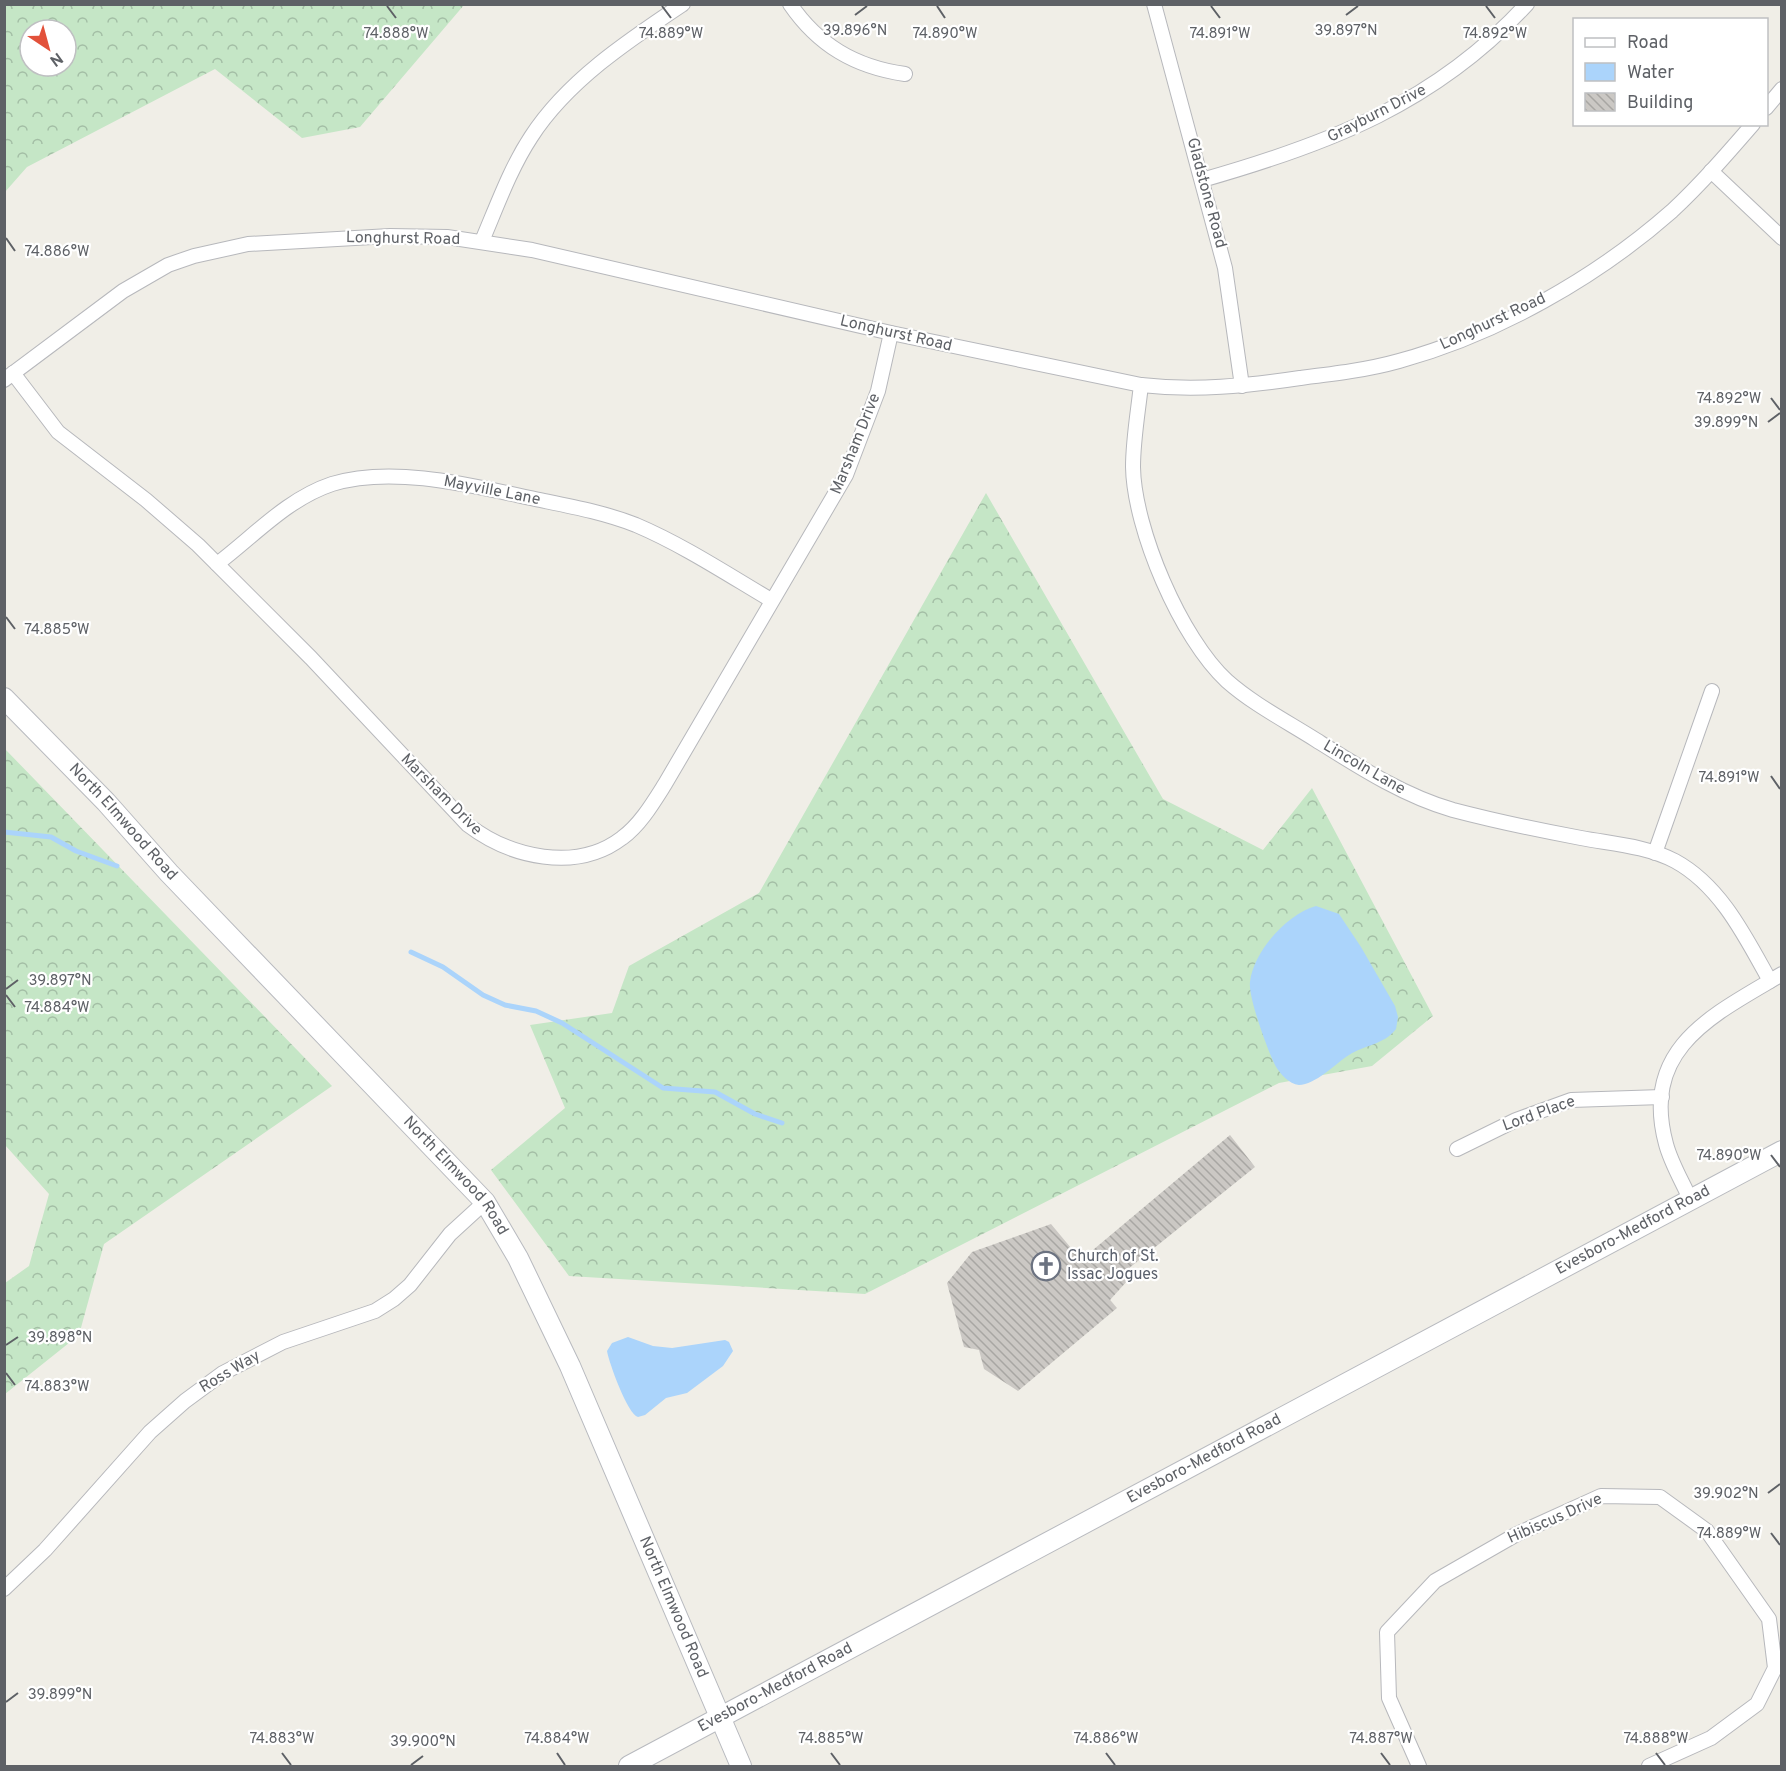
<svg xmlns="http://www.w3.org/2000/svg" width="1786" height="1771" viewBox="0 0 1786 1771" font-family="Overpass,sans-serif">
<defs>
<pattern id="forest-crowns" width="20" height="18" patternUnits="userSpaceOnUse" patternTransform="scale(1.5)"><rect width="20" height="18" fill="#c5e6c6"/><path d="M2 6a3 3 0 1 1 6 0M12 15a3 3 0 1 1 6 0" fill="none" stroke="#a3bea5"/></pattern>
<pattern id="building-back-hatch" width="6" height="6" patternUnits="userSpaceOnUse" patternTransform="scale(1.5)"><rect width="6" height="6" fill="#cbc8c4"/><path d="M-1 5l2 2M0 0l6 6M5-1l2 2" fill="none" stroke="#a8a6a3"/></pattern>
</defs>
<rect width="100%" height="100%" fill="#f0eee7"/>
<g fill="url(#forest-crowns)" fill-rule="evenodd">
<path d="M5 4H464V5L360 127 302 138 215 69 27 167 5 192ZM30 30H66V66H30Z"/>
<path d="M986 493 1163 799 1263 850 1312 788 1433 1016 1372 1066 1279 1083 865 1294 569 1276 491 1170 565 1108 530 1025 612 1013 629 966 759 893Z"/>
<path d="M5 749 332 1086 104 1244 79 1335 5 1394V1283L29 1266 49 1194 5 1145Z"/>
</g>
<g fill="#abd4fb">
<path d="M1316 906 1339 914 1361 947 1395 1006 1398 1017 1396 1029C1384 1045 1364 1045 1349 1055 1335 1064 1315 1085 1299 1085 1289 1084 1280 1074 1275 1065 1268 1051 1248 997 1250 982 1253 952 1287 914 1316 906Z"/>
<path d="M628 1337 653 1346 672 1348 725 1340 729 1342 733 1351 723 1366 687 1393 666 1398 645 1415 638 1417C628 1415 609 1363 607 1351L612 1343Z"/>
</g>
<g fill="none" stroke-linecap="round" stroke-linejoin="round">
<g stroke="#abd4fb" stroke-width="5">
<path d="M4 832 51 837 76 851 117 866"/>
<path d="M411 952 443 967 483 995 505 1005 536 1011 562 1023 663 1088 715 1092 755 1114 782 1123"/>
</g>
</g>
<path fill="url(#building-back-hatch)" d="M1230 1135 1255 1167 1123 1273 1128 1280 1110 1300 1117 1308 1018 1391 984 1369 979 1350 964 1347 947 1283 972 1252 1051 1224 1081 1260Z"/>
<g fill="none" stroke-linecap="round" stroke-linejoin="round">
<g stroke="#b7b8bc" stroke-width="16">
<g id="street">
<path d="M790 4C818 45 855 67 905 74"/>
<path d="M1154 4 1225 268 1242 386"/>
<path d="M1766 108 1782 89"/>
<path d="M1711 171 1782 238"/>
<path d="M1202 180C1329 144 1436 103 1527 4"/>
<path d="M482 241C497 206 510 169 531 137 567 81 629 40 683 4"/>
<path d="M13 373 58 432 146 500 198 545 311 658 468 825C510 857 576 873 622 838 640 825 653 803 665 784L846 475 878 391 891 333"/>
<path d="M4 380 123 291 168 265 194 256 248 244 390 236 447 237 532 250 891 333 1141 385C1195 391 1247 386 1300 378 1333 374 1367 370 1399 361 1497 334 1596 278 1672 211 1701 184 1727 154 1753 124"/>
<path d="M1141 385C1138 412 1133 440 1133 467 1134 529 1181 639 1227 681 1253 704 1286 721 1316 740 1359 767 1404 796 1453 810 1495 821 1538 830 1581 838 1613 844 1646 846 1675 861 1721 886 1746 938 1770 981"/>
<path d="M217 564C254 536 287 499 332 484 393 465 474 486 535 499 569 506 603 512 636 525 683 545 727 574 771 600"/>
<path d="M1655 853 1712 691"/>
<path d="M1457 1149 1516 1120 1571 1100 1662 1097"/>
<path d="M1690 1199C1682 1181 1671 1163 1666 1144 1640 1048 1713 1015 1782 974"/>
<path d="M4 1589 45 1550 150 1432 185 1401 223 1373 283 1342 375 1311 394 1299 410 1285 450 1234 485 1202"/>
<path d="M1419 1766 1389 1698 1387 1632 1435 1581 1517 1534 1601 1496 1660 1497 1707 1531 1769 1619 1775 1668 1757 1704 1711 1738 1649 1766"/>
</g>
</g>
<g stroke="#b8babf" stroke-width="22">
<g id="secondary">
<path id="s1" d="M4 698 106 802 169 873 485 1202 518 1258 570 1366 741 1766"/>
<path id="s2" d="M629 1766 1782 1151"/>
</g>
</g>
<use href="#street" stroke="#fff" stroke-width="14"/>
<use href="#secondary" stroke="#fff" stroke-width="20"/>
</g>
<path fill="none" stroke="#5e6166" stroke-width="2" d="M387 6 396 18M662 6 671 18M937 6 945 18M1211 6 1220 18M1486 6 1495 18M855 15 867 6M1346 15 1358 6M6 238 15 251M1771 398 1780 410M1768 422 1780 413M6 617 15 629M1771 776 1780 789M6 989 18 980M6 995 15 1007M1771 1155 1780 1167M6 1345 18 1337M6 1373 15 1385M1768 1493 1780 1484M1771 1533 1780 1545M6 1702 18 1693M282 1753 291 1765M557 1753 565 1765M831 1753 840 1765M1106 1753 1115 1765M1381 1753 1390 1765M1656 1753 1665 1765M411 1765 423 1756"/>
<defs>
<g id="church-ring" transform="scale(1.5)"><circle r="9.5" fill="#fff" stroke="#6b7280" stroke-width="1.5"/><path d="M-1.2-6h2.4v3.5h3.3v2.4h-3.3V6h-2.4V-.1h-3.3v-2.4h3.3Z" fill="#6b7280"/></g>
</defs>
<g fill-rule="evenodd">
<use href="#church-ring" x="1046" y="1266"/>
</g>
<g text-anchor="middle" dominant-baseline="central" stroke-width="4.5" stroke-linejoin="round" paint-order="stroke">
<g font-size="16" fill="#5e6166" stroke="#fff">
<text transform="translate(1377 114) rotate(-27)">Grayburn Drive</text>
<text transform="translate(1206 193) rotate(75)">Gladstone Road</text>
<text transform="translate(403 239) rotate(1)">Longhurst Road</text>
<text transform="translate(1493 322) rotate(-25)">Longhurst Road</text>
<text transform="translate(896 334) rotate(13)">Longhurst Road</text>
<text transform="translate(856 444) rotate(-68)">Marsham Drive</text>
<text transform="translate(492 491) rotate(11)">Mayville Lane</text>
<text transform="translate(1364 768) rotate(30)">Lincoln Lane</text>
<text transform="translate(441 795) rotate(45)">Marsham Drive</text>
<text stroke="none"><textPath href="#s1" startOffset="172">North Elmwood Road</textPath></text>
<text transform="translate(1539 1114) rotate(-20)">Lord Place</text>
<text stroke="none"><textPath href="#s1" startOffset="658">North Elmwood Road</textPath></text>
<text stroke="none"><textPath href="#s2" startOffset="1138">Evesboro-Medford Road</textPath></text>
<text transform="translate(230 1372) rotate(-31)">Ross Way</text>
<text stroke="none"><textPath href="#s2" startOffset="652">Evesboro-Medford Road</textPath></text>
<text transform="translate(1555 1519) rotate(-24)">Hibiscus Drive</text>
<text stroke="none"><textPath href="#s1" startOffset="1144">North Elmwood Road</textPath></text>
<text stroke="none"><textPath href="#s2" startOffset="166">Evesboro-Medford Road</textPath></text>
</g>
<g font-size="16" fill="#5b616d" stroke="#fff" text-anchor="start">
<text x="1067" y="1257">Church of St.<tspan x="1067" dy="18">Issac Jogues</tspan></text>
</g>
</g>
<g font-size="15" text-anchor="middle" fill="#5e6166" stroke="#fff" stroke-width="4.5" stroke-linejoin="round" paint-order="stroke">
<text x="855" y="35">39.896°N</text>
<text x="1346" y="35">39.897°N</text>
<text x="396" y="38">74.888°W</text>
<text x="671" y="38">74.889°W</text>
<text x="945" y="38">74.890°W</text>
<text x="1220" y="38">74.891°W</text>
<text x="1495" y="38">74.892°W</text>
<text x="57" y="256">74.886°W</text>
<text x="1729" y="403">74.892°W</text>
<text x="1726" y="427">39.899°N</text>
<text x="57" y="634">74.885°W</text>
<text x="1729" y="782">74.891°W</text>
<text x="60" y="985">39.897°N</text>
<text x="57" y="1012">74.884°W</text>
<text x="1729" y="1160">74.890°W</text>
<text x="60" y="1342">39.898°N</text>
<text x="57" y="1391">74.883°W</text>
<text x="1726" y="1498">39.902°N</text>
<text x="1729" y="1538">74.889°W</text>
<text x="60" y="1699">39.899°N</text>
<text x="282" y="1743">74.883°W</text>
<text x="557" y="1743">74.884°W</text>
<text x="831" y="1743">74.885°W</text>
<text x="1106" y="1743">74.886°W</text>
<text x="1381" y="1743">74.887°W</text>
<text x="1656" y="1743">74.888°W</text>
<text x="423" y="1746">39.900°N</text>
</g>
<rect width="1786" height="1771" fill="none" stroke="#5e6166" stroke-width="12"/>
<rect x="1573" y="18" width="195" height="108" fill="#ffffff" stroke="#bfc0c2" stroke-width="1.5"/>
<rect x="1585" y="38" width="30" height="9" fill="#ffffff" stroke="#bfc0c2" stroke-width="1.5"/>
<text x="1627" y="48" font-size="18" fill="#5e6166">Road</text>
<rect x="1585" y="63" width="30" height="18" fill="#abd4fb" stroke="#bfc0c2" stroke-width="1.5"/>
<text x="1627" y="78" font-size="18" fill="#5e6166">Water</text>
<rect x="1585" y="93" width="30" height="18" fill="url(#building-back-hatch)" stroke="#bfc0c2" stroke-width="1.5"/>
<text x="1627" y="108" font-size="18" fill="#5e6166">Building</text>
<g transform="translate(48 48) rotate(144)"><circle r="28" fill="#ffffff" stroke="#bfc0c2" stroke-width="1.5"/>
<path d="M0-4.5L10 22L0 15L-10 22Z" fill="#e2513a"/>
<text y="-9" font-size="16" font-weight="bold" text-anchor="middle" fill="#5e6166">N</text>
</g>
</svg>
